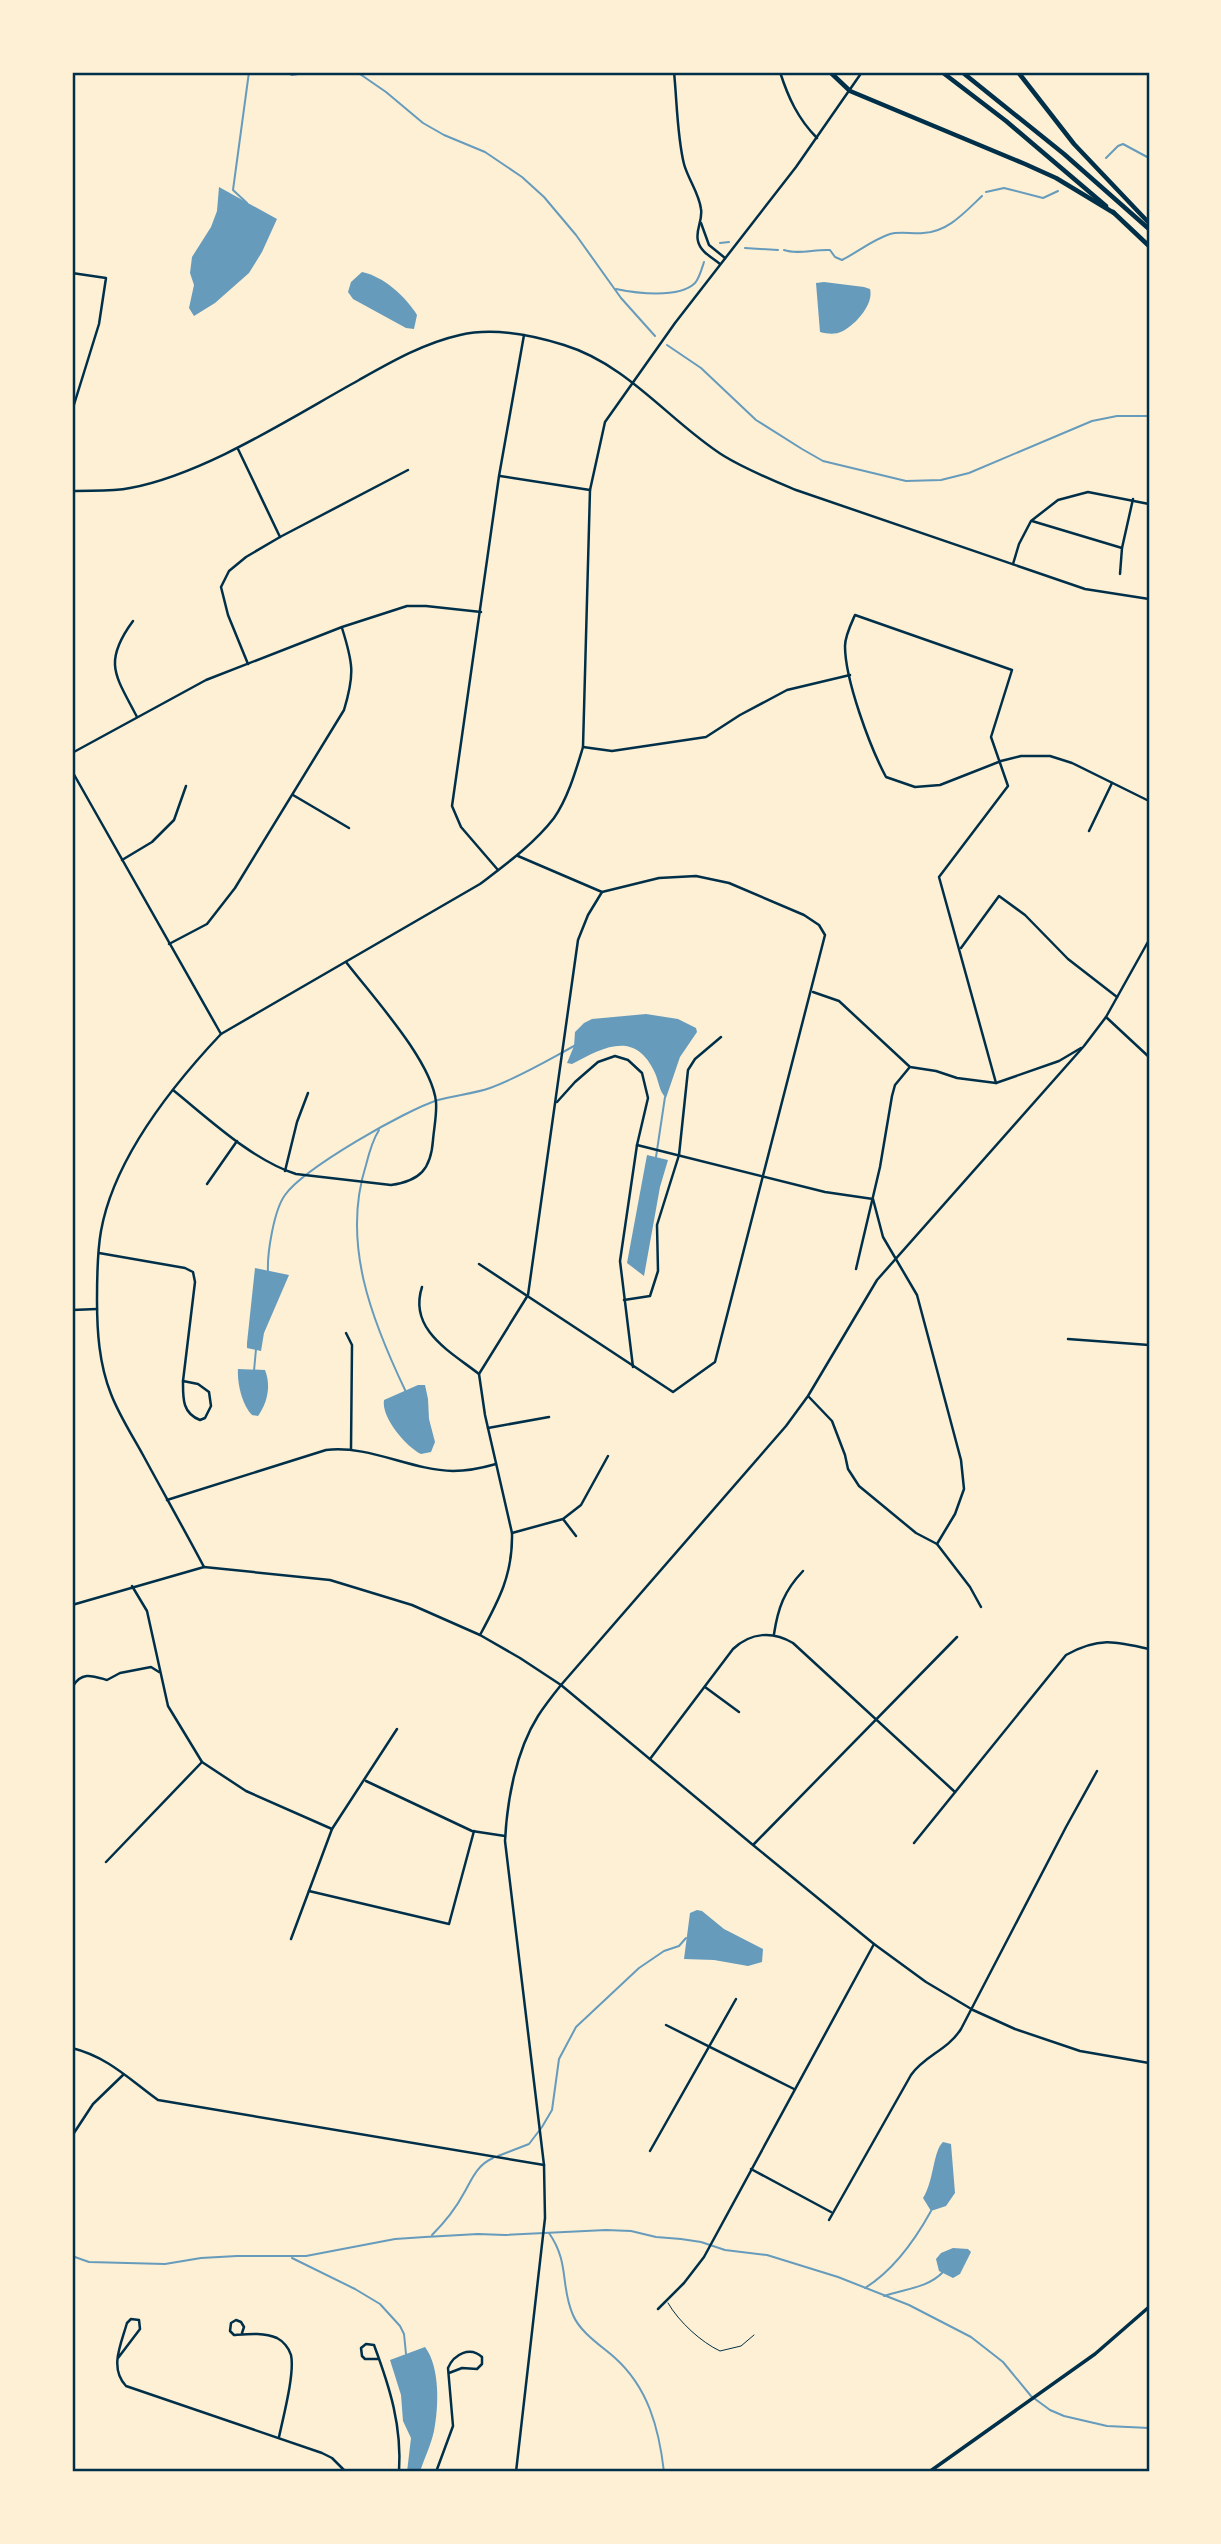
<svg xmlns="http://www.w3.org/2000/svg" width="1221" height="2544" viewBox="0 0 1221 2544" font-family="'Sofia Sans Condensed',sans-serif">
<rect width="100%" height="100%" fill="#fdf0d5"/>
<g fill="#669bbc">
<path d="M219 187 277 219 262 252 249 273 215 303 194 316 189 308 194 285 190 273 192 257 211 227 217 211Z"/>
<path d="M362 272C383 276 406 297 417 315L414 329 406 328 353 299 348 292 351 282Z"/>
<path d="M824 282 864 287 870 289C874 304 856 324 843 331 835 335 828 334 820 332L816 283Z"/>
<path d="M646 1014 678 1019 696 1028 697 1032 680 1057 666 1098C659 1091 659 1082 655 1073 635 1029 603 1048 572 1064L567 1063 574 1046 575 1032 584 1023 592 1019Z"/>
<path d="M647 1155 668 1160 660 1187 644 1276 627 1263Z"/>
<path d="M255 1268 289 1275 264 1333 261 1351 247 1348V1343Z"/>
<path d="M238 1369 265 1370C271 1385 268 1402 258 1416L252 1415C242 1405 237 1383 238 1369Z"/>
<path d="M418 1385H425L428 1399 429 1419 435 1442 431 1452 421 1454C406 1447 381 1417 384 1400Z"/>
<path d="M697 1910 702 1911 724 1929 763 1949 762 1962 748 1966 714 1960 684 1959 690 1913Z"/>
<path d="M943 2142 951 2144 955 2193 946 2206 931 2211 923 2198C934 2181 933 2151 943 2142Z"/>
<path d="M953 2248 968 2249 971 2252 960 2274 953 2278 939 2271 936 2259 941 2253Z"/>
<path d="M425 2347C440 2367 439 2406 434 2431 431 2445 424 2459 420 2472H407L411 2438 403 2421 401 2395 390 2360Z"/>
</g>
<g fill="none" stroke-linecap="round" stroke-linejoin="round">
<g stroke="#669bbc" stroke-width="2">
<path d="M286 72 292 75 312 72"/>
<path d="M357 72 386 92 423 123 444 135 485 152 522 177 544 197 576 235 621 298 655 336"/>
<path d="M1106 158 1118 146 1123 144 1149 158"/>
<path d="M986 192 1004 188 1043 198 1058 191"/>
<path d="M247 203 233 190 249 72"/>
<path d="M720 243 729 242"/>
<path d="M745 248 778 250"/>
<path d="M784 250C797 255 815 249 830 250L835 257 842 260C858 252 872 240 890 234 899 231 913 234 923 233 948 232 965 212 982 196"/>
<path d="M616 289C635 293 679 299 695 283 699 279 702 268 704 262"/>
<path d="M667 345 701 368 756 420 802 449 823 461 906 481 941 480 969 473 1092 421 1117 416H1149"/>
<path d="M379 1130C372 1141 369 1153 366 1165 341 1243 372 1321 406 1392"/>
<path d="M656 1157 665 1097"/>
<path d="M268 1272C267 1253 274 1210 285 1195 304 1168 406 1110 438 1100 455 1095 473 1094 490 1088 520 1077 548 1060 576 1045"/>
<path d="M254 1371 256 1349"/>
<path d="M498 2156 529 2144 542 2127 552 2110 559 2059 576 2027 639 1968 664 1951 679 1946 686 1938"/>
<path d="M549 2233C570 2263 560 2286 573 2315 580 2332 600 2345 614 2357 648 2387 659 2428 664 2472"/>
<path d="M432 2235C444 2223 456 2208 464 2193 472 2179 477 2165 493 2158"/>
<path d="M72 2256 89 2262 165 2264 201 2258 237 2256H306L395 2239 425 2237 478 2234 505 2235 606 2230 631 2231 656 2237 681 2239 701 2242 725 2250 767 2255 838 2277 909 2305 971 2337 1003 2362 1031 2396 1050 2410 1064 2416 1107 2426 1149 2428"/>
<path d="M292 2258 355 2289 380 2304 400 2326 404 2334 406 2354"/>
<path d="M865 2288C894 2270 915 2240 931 2211"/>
<path d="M884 2296C904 2289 928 2288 943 2272"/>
</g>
<path stroke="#003049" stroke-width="1" d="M668 2303C679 2322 701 2342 720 2351L741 2346 754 2335"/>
<g stroke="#003049" stroke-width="2.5">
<path d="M674 72C677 101 677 136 684 164 688 179 699 193 701 209 703 221 695 230 698 241 700 251 711 257 720 264"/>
<path d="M780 72C788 97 798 119 817 138"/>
<path d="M701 223 709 245 725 258"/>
<path d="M72 273 106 278 99 324 72 411"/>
<path d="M238 449 280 537"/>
<path d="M500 476 590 490"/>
<path d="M1032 521 1122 548"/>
<path d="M1013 564 1019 544 1031 521 1058 500 1088 492 1149 504"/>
<path d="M1120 574 1122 548 1133 499"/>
<path d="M133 621C102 663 116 676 137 717"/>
<path d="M248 664 228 615 221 587 229 571 246 557 280 537 408 470"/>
<path d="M583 747 612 751 706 737 740 715 787 690 850 675"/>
<path d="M72 753 206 680 342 627 407 606H426L481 612"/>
<path d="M72 771 221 1034"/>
<path d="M293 795 349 828"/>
<path d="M1089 831 1112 783"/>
<path d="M122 860 152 842 174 820 186 786"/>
<path d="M498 870 461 827 452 806 499 476 524 335"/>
<path d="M169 944 207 924 235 888 344 710C355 674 353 663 342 628"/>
<path d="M961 948 999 896 1025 915 1068 959 1117 997"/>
<path d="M813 992 839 1001 910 1067 936 1071 957 1078 996 1083 1059 1061 1081 1048"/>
<path d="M996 1083 939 877 1008 786 991 737 1012 670 855 615C851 624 845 636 845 646 845 680 870 747 886 777L915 787 940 785 1001 761 1021 756H1050L1072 763 1149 801"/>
<path d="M173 1090C209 1119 252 1160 296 1174L391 1185C420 1181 431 1169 433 1140 434 1128 437 1114 436 1102 432 1061 372 996 346 962"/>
<path d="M557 1102 575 1082 598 1062 615 1056 628 1060 642 1073 648 1098 637 1145 620 1261 633 1367"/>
<path d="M637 1145 825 1192 873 1199 883 1237 917 1295 961 1460 964 1489 955 1514 937 1544"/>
<path d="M285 1171 297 1122 308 1093"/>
<path d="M207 1184 237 1141"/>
<path d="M99 1253 185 1268 193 1272 195 1282 183 1381"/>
<path d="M479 1264 673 1392 715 1362 825 935 819 925 804 915 729 883 696 876 659 878 602 892 518 856"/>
<path d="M856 1269 880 1167 892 1096 895 1085 909 1068"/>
<path d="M422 1287C408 1330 451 1352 479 1374"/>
<path d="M624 1300 650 1296 658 1271 657 1225 679 1155 688 1070 695 1059 721 1037"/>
<path d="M72 1310 97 1309"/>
<path d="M346 1333 352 1345 351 1449"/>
<path d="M1068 1339 1149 1345"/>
<path d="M183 1381 198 1384 209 1392 211 1406 205 1418 200 1420C182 1413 183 1398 183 1381Z"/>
<path d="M809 1397 832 1421 845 1455 848 1469 859 1486 916 1533 937 1544 970 1587 981 1607"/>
<path d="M488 1428 549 1417"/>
<path d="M167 1500 326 1450C370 1445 410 1470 453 1471 468 1471 482 1468 496 1464"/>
<path d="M563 1519 576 1536"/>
<path d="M512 1533 563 1519 581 1505 608 1456"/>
<path d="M132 1586 147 1611 168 1706 202 1762 246 1791 332 1829"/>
<path d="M774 1634C778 1608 784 1591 803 1571"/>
<path d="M480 1635C499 1600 513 1574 512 1533L485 1415 479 1374 528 1295 578 940 588 915 602 892"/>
<path d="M73 1686C82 1671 93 1676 107 1680L120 1673 151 1667 159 1672"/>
<path d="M705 1687 739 1712"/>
<path d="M650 1759 733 1649C751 1632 773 1631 793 1643L955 1792"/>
<path d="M366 1781 472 1831 505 1836"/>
<path d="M914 1843 1066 1655C1098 1637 1115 1641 1149 1649"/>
<path d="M754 1844 957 1637"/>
<path d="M106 1862 202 1762"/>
<path d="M309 1891 449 1924 474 1831"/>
<path d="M291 1939 332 1829 397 1729"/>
<path d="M666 2025 794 2089"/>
<path d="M72 2048C108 2057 129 2079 158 2100L544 2165"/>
<path d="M72 2136 93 2104 123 2075"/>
<path d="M650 2151 736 1999"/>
<path d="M751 2169 831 2212"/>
<path d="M829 2220 911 2075C925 2055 947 2051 961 2029L1066 1827 1097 1771"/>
<path d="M658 2309 684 2283 704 2257 874 1944"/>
<path d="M242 2333 244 2327 241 2322 236 2320 231 2323 230 2331 234 2335C247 2334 264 2332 277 2338 283 2341 289 2348 291 2355 295 2373 283 2418 279 2437"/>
<path d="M118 2358 140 2329 139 2320 131 2319 127 2323C121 2344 109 2368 126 2386L322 2453 332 2458 346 2472"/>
<path d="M379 2359H365L362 2356 361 2348 366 2344 374 2345C390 2388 402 2426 399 2472"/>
<path d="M436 2472 453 2426 448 2368C454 2354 470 2346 482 2357V2364L477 2369 462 2368 449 2373"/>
<path d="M486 2472H488"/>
</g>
<g stroke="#003049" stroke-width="2.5">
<path d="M72 491C91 490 111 492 130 488 205 474 292 417 359 380 391 362 424 343 460 335 493 327 532 335 564 345 629 365 670 422 724 456 747 470 772 480 796 490L1085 589 1149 599"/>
<path d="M1106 1017 1149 1057"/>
<path d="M204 1567C184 1529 163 1492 143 1455 132 1435 119 1415 111 1394 99 1364 97 1331 97 1300 97 1277 97 1253 101 1231 114 1158 172 1086 221 1034L480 884C505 865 534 844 554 818 568 798 576 770 583 747L590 490 605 422 675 323 796 167 862 72"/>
<path d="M72 1605 204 1567 330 1580 412 1605 480 1635 520 1658 561 1685 753 1845 874 1944 926 1982 973 2010 1015 2029 1080 2051 1149 2063"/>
<path d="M516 2472 545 2218 544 2165 505 1841C507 1800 516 1751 538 1716 545 1705 553 1695 561 1685L786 1426 808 1396 877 1280 1084 1046 1106 1017 1149 940"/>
</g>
<path stroke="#003049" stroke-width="3.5" d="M929 2472 1095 2354 1149 2307"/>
<g stroke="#003049" stroke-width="4.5">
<path d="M830 72 850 91 1025 164 1056 178 1114 213"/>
<path d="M942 72 1006 121 1106 206"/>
<path d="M962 72 1064 154 1149 229"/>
<path d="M1018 72 1074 144 1149 223"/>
<path d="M1113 212 1149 246"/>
</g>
</g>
<rect width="1221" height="2544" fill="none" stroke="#fdf0d5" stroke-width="147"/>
<rect x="74" y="74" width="1074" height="2396" fill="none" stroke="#003049" stroke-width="2.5"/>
</svg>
